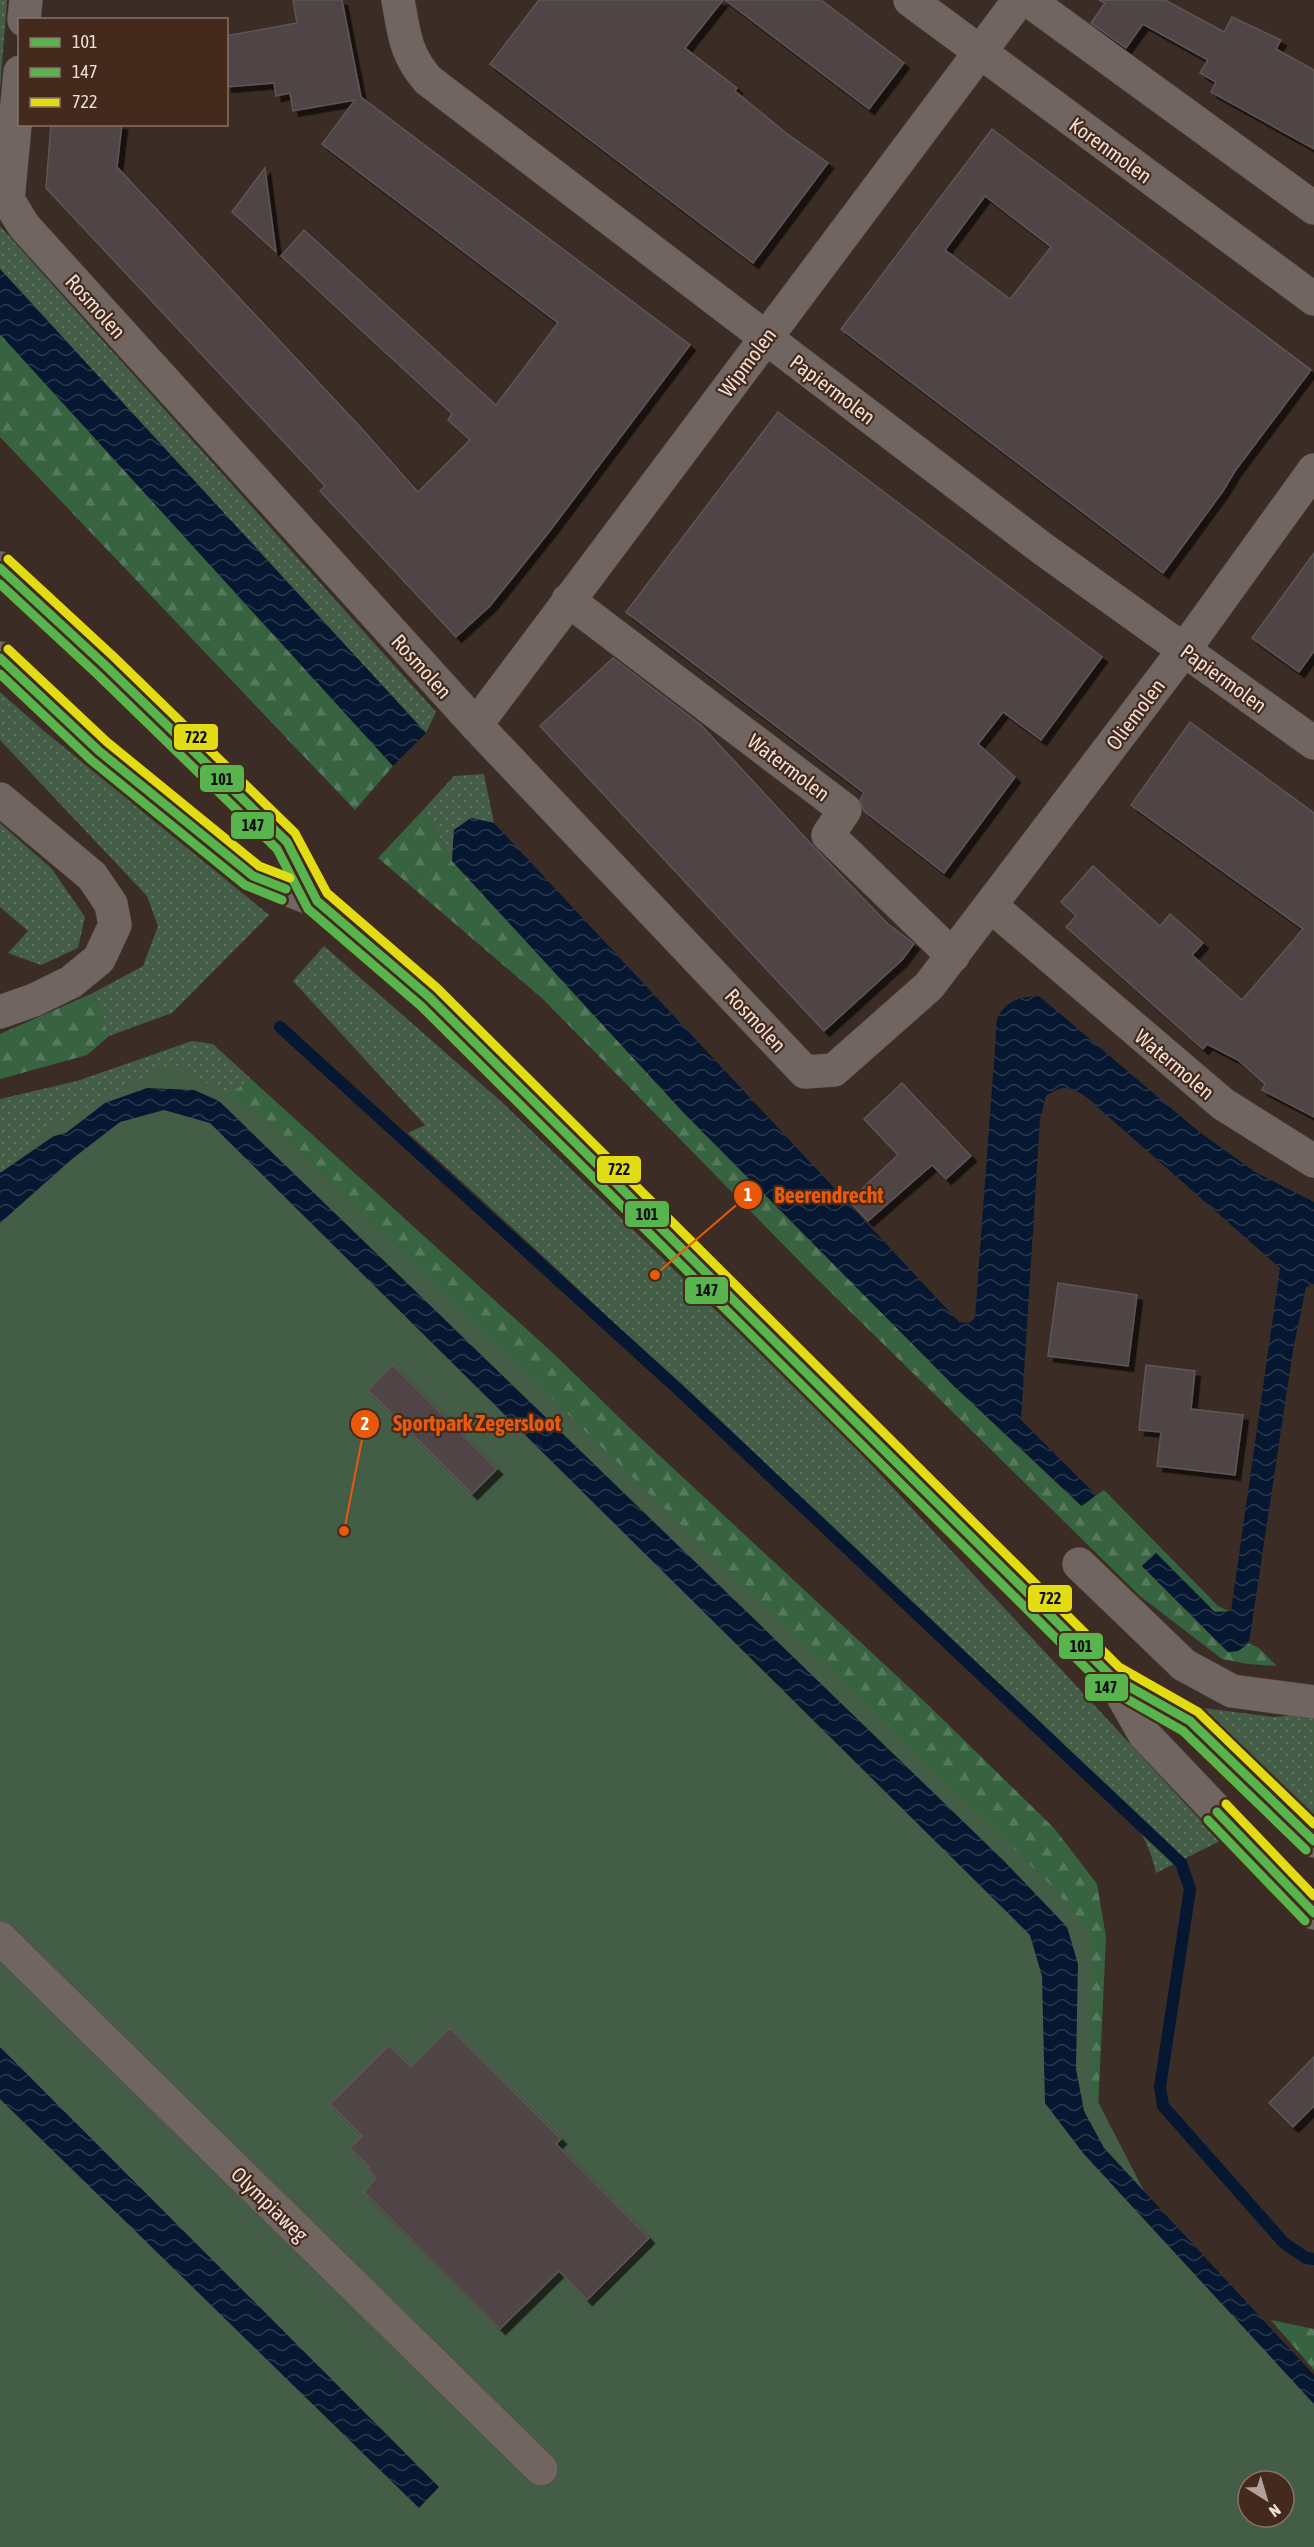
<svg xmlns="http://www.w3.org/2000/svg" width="1314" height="2547" viewBox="0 0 1314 2547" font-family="'Asap Condensed',sans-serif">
<defs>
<pattern id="grass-dots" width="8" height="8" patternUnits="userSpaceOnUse" patternTransform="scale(1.5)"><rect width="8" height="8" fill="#445d46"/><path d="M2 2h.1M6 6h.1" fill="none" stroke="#5f7460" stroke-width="1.8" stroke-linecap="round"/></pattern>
<pattern id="forest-firs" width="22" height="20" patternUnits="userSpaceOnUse" patternTransform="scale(1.5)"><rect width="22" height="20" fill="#386341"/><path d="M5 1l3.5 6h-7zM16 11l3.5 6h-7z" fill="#55795c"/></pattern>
<pattern id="water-waves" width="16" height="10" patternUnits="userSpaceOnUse" patternTransform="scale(1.5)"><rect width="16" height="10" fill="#051731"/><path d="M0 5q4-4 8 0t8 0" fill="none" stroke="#2a384e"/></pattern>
<filter id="shadow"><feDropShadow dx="5.5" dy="5.5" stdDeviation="0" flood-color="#0009"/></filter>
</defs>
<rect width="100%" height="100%" fill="#3b2d25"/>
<g fill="url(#grass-dots)">
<path d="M0 0H7L0 90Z"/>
<path d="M0 226 436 712 426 733 0 269Z"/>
<path d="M0 692 44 731 269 915 172 1013 109 1036 93 993 143 966 158 926 147 896 0 740Z"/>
<path d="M484 774 494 823 471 818 454 830 452 861 424 809 454 776Z"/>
<path d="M0 823 52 869 85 917 78 948 41 965 8 953 28 931 0 907Z"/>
<path d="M324 946 504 1104 845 1436 1220 1841 1156 1873C1151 1849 1140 1827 1123 1808 1047 1720 954 1646 869 1566 716 1421 565 1273 408 1133L425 1125 293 981Z"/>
<path d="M192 1041 213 1044 251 1079 219 1101 54 1136 0 1173V1099L77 1081Z"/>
<path d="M1203 1708 1274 1717 1314 1713V1822L1229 1737Z"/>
</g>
<g fill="url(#forest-firs)">
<path d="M0 334 393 766 355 810 0 437Z"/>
<path d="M424 809 452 861 683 1112 955 1387 1081 1506 1104 1490 1218 1606 1231 1612 1215 1613 1156 1553 1142 1566 1228 1652 1238 1651 1249 1643 1259 1648 1277 1666 1248 1664 1222 1659 1140 1596 810 1272 543 999 378 858Z"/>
<path d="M93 993 109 1036 87 1055 0 1079V1034Z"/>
<path d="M251 1079 555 1355 634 1432 926 1703 1054 1828 1097 1884 1106 1937 1097 2131 219 1101Z"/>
<path d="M1271 2320 1314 2329V2370Z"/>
</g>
<path fill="#445d46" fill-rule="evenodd" d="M172 1063 258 1112 1053 1887 1092 1935 1091 2088 1166 2234 1314 2385V2547H0V1174L42 1131ZM1248 2481H1284V2517H1248Z"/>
<g fill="url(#water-waves)">
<path d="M0 269 426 733 393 766 0 334Z"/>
<path d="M471 818 494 823 959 1322 969 1323 975 1318 997 1019C1006 1000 1020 997 1039 996L1198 1131 1255 1172 1314 1202V1284L1306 1287 1293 1350 1249 1643 1238 1651 1228 1652 1142 1566 1156 1553 1215 1612 1231 1611 1280 1268 1085 1096C1068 1086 1063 1085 1046 1096L1040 1119 1021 1420 1096 1495 1082 1506 955 1387 683 1112 452 861 454 830Z"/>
<path d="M147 1088 194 1090 219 1101 1003 1860 1067 1927 1078 1964 1076 2069 1084 2111 1104 2148 1314 2375V2404L1083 2153 1045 2103 1042 1976 1030 1935 210 1123 164 1110 120 1122 72 1159 0 1223V1173L54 1136 66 1133 105 1103Z"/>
<path d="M0 2047 439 2487 419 2508 0 2099Z"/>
</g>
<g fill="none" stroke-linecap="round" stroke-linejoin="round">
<path stroke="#051731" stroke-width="12" d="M280 1027 679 1390 1181 1863 1190 1889 1160 2087 1163 2106 1284 2243 1306 2258 1314 2259"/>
</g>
<g fill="#4f4546" stroke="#5f5556" stroke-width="1.5" fill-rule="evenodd" filter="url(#shadow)">
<path d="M293 0H342L361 97 690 345 549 532 490 606 456 637 320 491 325 486 46 188 51 124H122L117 167 365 432 418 492 470 440 448 420 452 414 281 256 304 230 496 405 558 323 322 144 355 100 293 111 290 93 276 96 274 83 226 87V36L297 23Z"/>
<path d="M539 0H723L685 48 737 88 735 91 786 133 828 163 753 263 490 64Z"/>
<path d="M725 0H821L904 63 869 109Z"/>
<path d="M1099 0H1165L1224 32 1232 17 1281 40 1276 49 1314 70V149L1211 92 1216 82 1200 73 1208 60 1143 24 1126 48 1091 23 1105 3Z"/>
<path d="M992 129 1311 370 1235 471 1223 491 1163 573 841 329ZM985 196 1051 247 1010 299 945 250Z"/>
<path d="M265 168 276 252 232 212Z"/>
<path d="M778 412 1102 657 1041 740 1003 712 978 744 1015 777 944 873 864 811 860 800 864 793 626 612Z"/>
<path d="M1314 553V651L1299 672 1252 638Z"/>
<path d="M613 658 701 725 815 848 888 924 914 944 902 960 824 1031 540 726Z"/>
<path d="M1190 722 1314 813V1117L1262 1090 1265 1084 1238 1060 1207 1044 1203 1049 1066 927 1076 916 1061 902 1093 866 1160 926 1170 914 1203 943 1192 955 1242 1000 1303 929 1131 805Z"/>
<path d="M902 1083 971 1156 946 1179 932 1165 868 1221 849 1201 898 1155 864 1119Z"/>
<path d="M1058 1283 1137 1295 1128 1366 1048 1356Z"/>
<path d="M393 1365 497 1469 472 1494 368 1390Z"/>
<path d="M1146 1365 1195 1371 1191 1409 1243 1415 1235 1475 1157 1466 1161 1432 1139 1430Z"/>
<path d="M450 2028 561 2139 556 2144 649 2238 587 2300 559 2271 500 2329 364 2192 376 2178 367 2169 369 2167 350 2148 362 2136 330 2104 389 2045 411 2067Z"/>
<path d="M1314 2057V2106L1293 2127 1269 2103Z"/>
</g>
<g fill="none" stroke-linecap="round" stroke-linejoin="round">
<g stroke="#564a44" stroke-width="34">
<g id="street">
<path d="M398 0C404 33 405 54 428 80L1043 549 1314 743"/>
<path d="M910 0 1314 299"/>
<path d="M1028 0 1314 208"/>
<path d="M24 20 26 0"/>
<path d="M20 72 8 200 24 226 476 725 805 1072 834 1070 929 986 1184 650 1314 470"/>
<path d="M568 600 845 810 828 835 953 956"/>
<path d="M476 725 1019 0"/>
<path d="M0 799 92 876 111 904 115 925 99 959 71 982 34 1000 0 1012"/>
<path d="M991 906 1223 1104 1314 1161"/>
<path d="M1079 1564 1184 1665 1232 1691 1314 1702"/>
<path d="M0 1938 541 2469"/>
</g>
</g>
<g stroke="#564a44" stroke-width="34">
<g id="secondary">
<path d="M0 568 106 666 287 842 317 901"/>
<path d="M0 658 99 751 253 876 317 901 429 997 1112 1677 1145 1735 1314 1913"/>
<path d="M1112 1677 1190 1721 1314 1841"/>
</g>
</g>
<use href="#street" stroke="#706560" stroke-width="33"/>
<use href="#secondary" stroke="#706560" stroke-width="33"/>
<g stroke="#432a1d" stroke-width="14">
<g id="bus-1">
<path d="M0 568 106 666 287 842 317 901 429 997 1112 1677 1190 1721 1314 1841"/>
<path d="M0 658 99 751 253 876 286 889"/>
<path d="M1217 1812 1314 1913"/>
</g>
</g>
<g stroke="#432a1d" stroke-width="14">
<g id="bus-2">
<path d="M0 584 98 675 277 849 308 909 421 1006 1104 1686 1183 1731 1306 1850"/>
<path d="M0 674 91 760 245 885 282 900"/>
<path d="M1208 1820 1305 1921"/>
</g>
</g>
<g stroke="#432a1d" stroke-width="14">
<g id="bus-3">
<path d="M8 559 114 657 295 833 327 893 437 988 1119 1667 1198 1712 1314 1824"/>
<path d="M8 649 107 742 259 866 290 878"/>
<path d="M1226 1804 1314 1896"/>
</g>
</g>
<use href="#bus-1" stroke="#58b54e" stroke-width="9"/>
<use href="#bus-2" stroke="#58b54e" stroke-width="9"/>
<use href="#bus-3" stroke="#e1dc14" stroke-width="9"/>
</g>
<g text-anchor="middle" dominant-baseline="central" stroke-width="4.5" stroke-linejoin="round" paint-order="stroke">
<g font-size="21" fill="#f0dfd7" stroke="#432a1d">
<text transform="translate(1111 150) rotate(36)">Korenmolen</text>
<text transform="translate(96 306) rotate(48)">Rosmolen</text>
<text transform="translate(747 362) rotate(-53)">Wipmolen</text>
<text transform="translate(833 389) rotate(37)">Papiermolen</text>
<text transform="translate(422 666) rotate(48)">Rosmolen</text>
<text transform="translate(1224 678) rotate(36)">Papiermolen</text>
<text transform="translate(1135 714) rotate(-53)">Oliemolen</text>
<text transform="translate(789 767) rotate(37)">Watermolen</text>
<text transform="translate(756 1020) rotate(47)">Rosmolen</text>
<text transform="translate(1175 1064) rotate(40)">Watermolen</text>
<text transform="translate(270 2204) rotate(44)">Olympiaweg</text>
</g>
</g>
<path fill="none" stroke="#e8590c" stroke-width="2" d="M655 1275L748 1195M344 1531L365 1424"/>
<g fill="#e8590c" stroke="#432a1d" stroke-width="2">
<circle cx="655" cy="1275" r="6"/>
<circle cx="344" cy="1531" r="6"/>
<circle cx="748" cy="1195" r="15"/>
<circle cx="365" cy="1424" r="15"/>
</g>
<g font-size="18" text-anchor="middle" font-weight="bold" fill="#fff">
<text x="748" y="1201">1</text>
<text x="365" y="1430">2</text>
</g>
<g font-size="22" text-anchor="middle" font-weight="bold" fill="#e8590c" stroke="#432a1d" stroke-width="4.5" stroke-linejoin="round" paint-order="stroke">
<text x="829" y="1203">Beerendrecht</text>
<text x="477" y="1431">Sportpark Zegersloot</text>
</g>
<g stroke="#432a1d" stroke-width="2">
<rect x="173" y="723" width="46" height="28" rx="6" fill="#e1dc14"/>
<rect x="199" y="764" width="46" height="29" rx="6" fill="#58b54e"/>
<rect x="230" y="811" width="45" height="29" rx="6" fill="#58b54e"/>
<rect x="596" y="1155" width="46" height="29" rx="6" fill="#e1dc14"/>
<rect x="624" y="1200" width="46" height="28" rx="6" fill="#58b54e"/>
<rect x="684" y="1276" width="45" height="29" rx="6" fill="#58b54e"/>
<rect x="1027" y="1584" width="46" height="29" rx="6" fill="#e1dc14"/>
<rect x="1058" y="1632" width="46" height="28" rx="6" fill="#58b54e"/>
<rect x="1084" y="1673" width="45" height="29" rx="6" fill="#58b54e"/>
</g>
<g font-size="16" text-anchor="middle" font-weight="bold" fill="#111">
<text x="196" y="743">722</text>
<text x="222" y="785">101</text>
<text x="253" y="831">147</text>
<text x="619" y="1175">722</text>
<text x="647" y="1220">101</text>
<text x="707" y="1296">147</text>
<text x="1050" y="1604">722</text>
<text x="1081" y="1652">101</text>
<text x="1106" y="1693">147</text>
</g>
<rect x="18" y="18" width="210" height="108" fill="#432a1d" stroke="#887267" stroke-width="1.5"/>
<rect x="30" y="38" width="30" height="9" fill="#58b54e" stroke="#887267" stroke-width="1.5"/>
<text x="72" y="48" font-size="18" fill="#f0dfd7">101</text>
<rect x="30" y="68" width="30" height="9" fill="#58b54e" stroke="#887267" stroke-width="1.5"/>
<text x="72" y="78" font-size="18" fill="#f0dfd7">147</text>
<rect x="30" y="98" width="30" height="9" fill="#e1dc14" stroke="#887267" stroke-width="1.5"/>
<text x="72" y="108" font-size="18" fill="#f0dfd7">722</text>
<g transform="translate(1266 2499) rotate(143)"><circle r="28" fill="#432a1d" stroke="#887267" stroke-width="1.5"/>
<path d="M0-4.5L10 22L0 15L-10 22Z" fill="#b1a199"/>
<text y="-9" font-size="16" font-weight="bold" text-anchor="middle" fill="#f0dfd7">N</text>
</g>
</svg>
